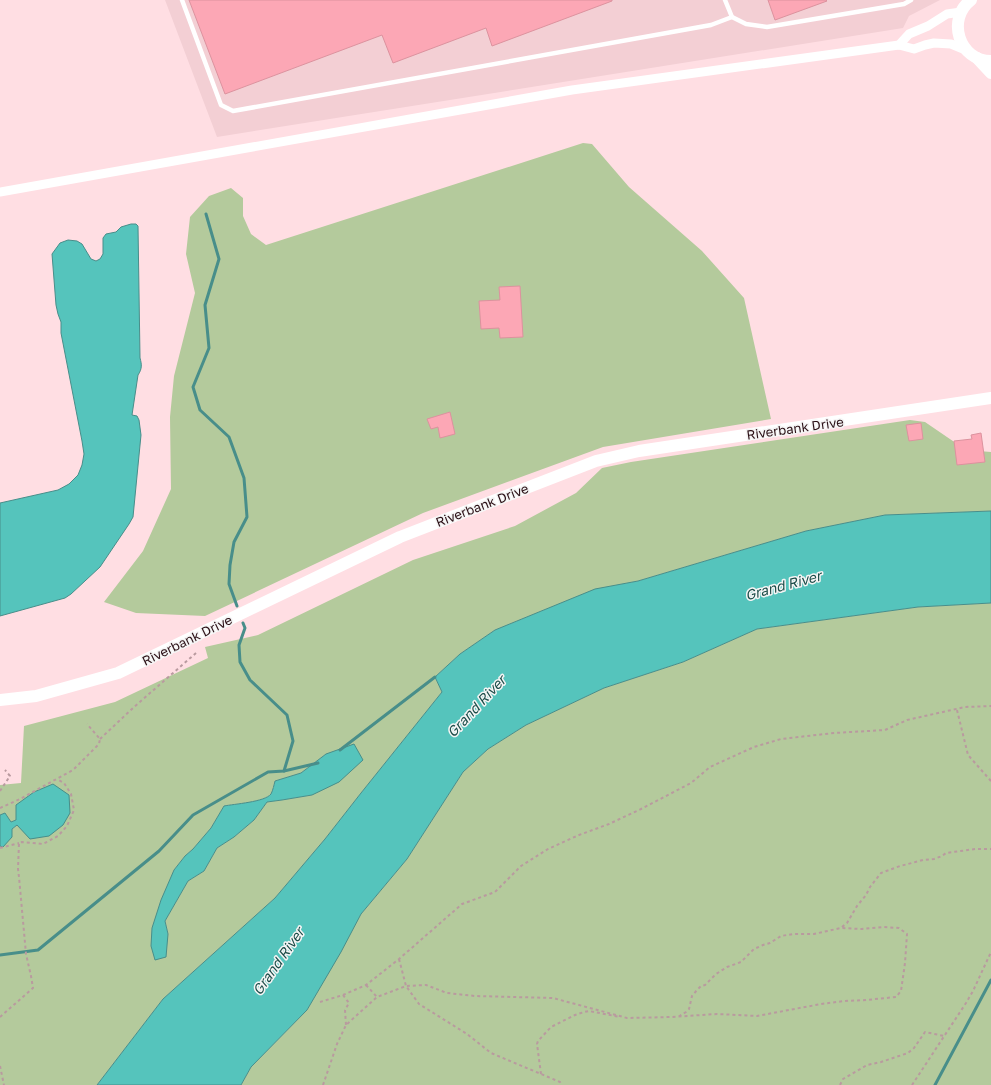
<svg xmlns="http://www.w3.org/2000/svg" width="991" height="1085" viewBox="0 0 991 1085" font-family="'Golos Text',sans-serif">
<rect width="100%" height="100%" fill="#ffdee3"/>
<path fill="#f3cfd4" d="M165 0H940L909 16 903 28 217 137Z"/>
<g fill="#b4ca9c" fill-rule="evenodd">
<path d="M583 143 592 144 629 187 702 251 744 298 771 419 603 447 423 513 205 616 136 613 104 602 143 551 171 489 170 417 174 376 195 293 186 254 190 217 209 196 231 188 243 198V216L251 234 266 245Z"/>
<path d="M910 420 925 422 966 450 991 452V511L885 515 806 531 638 581 595 590 495 630 460 654 435 677 442 692 361 793 325 839 275 898 163 999 97 1085H0V846L3 847 12 829 17 825 16 820 11 822 5 813 0 815V785L21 783 24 726 115 702 208 658 205 647 258 635 413 560 515 526 576 493 602 468 631 462ZM326 754 312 795 282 800 267 802 254 820 234 837 217 848 204 871 188 881 165 921 168 934 155 960 174 870 185 856 193 849 211 828 224 806C234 804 265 802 271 794 273 790 274 785 275 781L301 773Z"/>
<path d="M991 603V1085H241L251 1067 307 1010 361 914 407 859 463 772 488 749 526 725 604 688 683 662 757 629 918 607Z"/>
</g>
<g fill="#55c4bc" stroke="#488e8a">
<path d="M131 224H136L138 226 140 358C142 365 142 369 138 375L132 415 137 416 139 420 141 435 133 517 129 524 100 567 71 594 65 598 0 616V503L58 490 69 484 78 475 82 465 84 454 82 441 61 333V322L58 314 56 305 52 254 60 243 68 240 77 241 82 244 91 259 96 261 100 259 103 254V238L106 234 116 232 121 227Z"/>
<path d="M991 511V603L918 607 757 629 683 662 604 688 526 725 488 749 463 772 407 859 361 914 341 952 307 1010 251 1067 241 1085H97L163 999 275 898 325 839 361 793 442 692 435 677 460 654 495 630 595 589 638 581 806 531 885 515Z"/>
<path d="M354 744 363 760 339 782 312 795 282 800 267 802 254 820 234 837 217 848 204 871 188 881 165 921 168 934 166 957 155 960 151 946 152 928 161 900 174 870 185 856 193 849 211 828 224 806C234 804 265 802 271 794 273 790 274 785 275 781L301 773 326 754Z"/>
<path d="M53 784 69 795 70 813 63 825 49 836 30 839 17 825 12 829V837L3 847 0 846V815L5 813 11 822 16 820V805L34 792Z"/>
</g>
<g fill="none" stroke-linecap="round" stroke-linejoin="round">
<g stroke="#488e8a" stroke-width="3">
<path d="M206 214 219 259 205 305 209 348 193 387 200 410 229 437 244 478 247 517 234 542 230 565 229 584 237 606"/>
<path d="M243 623 245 628 239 645 240 662 250 680 287 715 293 741 284 771"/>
<path d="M340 750 435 677"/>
<path d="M0 955 38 950 159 851 193 815 268 772 284 771 318 763"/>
<path d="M935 1085 991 980"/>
</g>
</g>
<g fill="#fca7b5" stroke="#dc929e">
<path d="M189 0H612V1L492 46 486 28 393 63 382 35 225 94Z"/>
<path d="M768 0H826L827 1 775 20Z"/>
<path d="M520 286 523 337 500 338 499 328 481 329 479 301 500 300 499 287Z"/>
<path d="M450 412 455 434 440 438 438 427 431 429 427 419Z"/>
<path d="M921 423 923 439 909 441 906 425Z"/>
<path d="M981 433 985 462 957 465 954 441 972 439 971 435Z"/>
</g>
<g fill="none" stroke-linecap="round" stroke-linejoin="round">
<g stroke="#b99a9f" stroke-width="2" stroke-dasharray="3 3" stroke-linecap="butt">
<path d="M957 710 968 755 991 781"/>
<path d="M100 739 134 707 196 653"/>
<path d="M0 791 10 776 5 770"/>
<path d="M0 808 20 799 73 770 99 744 100 739 87 724"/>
<path d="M0 848 19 843"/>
<path d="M842 927 847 923 857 906 866 895 870 887 881 873 900 866 908 864 923 860 934 859 942 856 946 853 975 849H991"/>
<path d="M399 959 406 986 419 1004 467 1034 491 1053 560 1082 562 1085"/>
<path d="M366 985 377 997"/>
<path d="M343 995 349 1003 345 1010 346 1025"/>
<path d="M320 1002 343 995 366 985 399 959 462 904 495 892 521 866 548 849 579 835 609 824 641 809 691 783 710 767 754 747 781 739 834 733 885 730 907 720 965 707 991 706"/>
<path d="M0 1017 33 988 31 976 26 954 19 877 18 869 19 843 22 842 43 844 58 836 67 826 74 810 71 794 64 783 57 779"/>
<path d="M0 1066 4 1085"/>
<path d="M541 1074 537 1044 538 1041 551 1027 575 1015 584 1012 589 1011 620 1017"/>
<path d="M323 1085 337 1044 346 1025 377 997 406 986 426 985 447 993 475 996 553 998 627 1018 672 1017 717 1014 757 1016 821 1004 845 1001 866 1000 896 997 901 991 905 963 907 934 899 928 883 927 862 929 841 928 814 934H793L781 936 770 943 763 945 754 949 741 962 727 967 716 974 705 985 701 986 697 990 692 996 689 1009 686 1012 678 1017"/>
<path d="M840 1085 843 1079 867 1065 881 1062 908 1053 914 1048 925 1032 944 1036"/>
<path d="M912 1085 966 1003 973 991 991 952"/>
</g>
<g stroke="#fff" stroke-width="4.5">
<path d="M182 0 221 105 233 111 711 25 732 17"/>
<path d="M725 0 732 17 746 24 767 27 898 5 904 4 911 0"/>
</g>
<g stroke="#fff" stroke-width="9">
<path d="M899 45 909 34 928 26 947 14 961 12"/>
<path d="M0 192 572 90 899 45 914 49 925 45 934 43 951 44 968 51"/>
</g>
<g stroke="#fff" stroke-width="12">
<path d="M971 0C946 19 959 61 991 61"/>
<path d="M977 58 991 73"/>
<path d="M0 700 36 696 118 673 400 537 596 461 639 451 991 398"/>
</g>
</g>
<g text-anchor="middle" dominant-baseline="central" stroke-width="3" stroke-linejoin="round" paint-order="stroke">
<g font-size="13" fill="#2b1016" stroke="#f5f5f5">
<text transform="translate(795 428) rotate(-8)">Riverbank Drive</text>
<text transform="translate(482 505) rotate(-21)">Riverbank Drive</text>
<text transform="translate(187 640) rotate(-26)">Riverbank Drive</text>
</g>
<g font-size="14" font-style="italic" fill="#1c4d49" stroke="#f5f5f5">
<text transform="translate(783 585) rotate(-15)">Grand River</text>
<text transform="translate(476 706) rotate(-47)">Grand River</text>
<text transform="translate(278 961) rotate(-55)">Grand River</text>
</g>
</g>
</svg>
